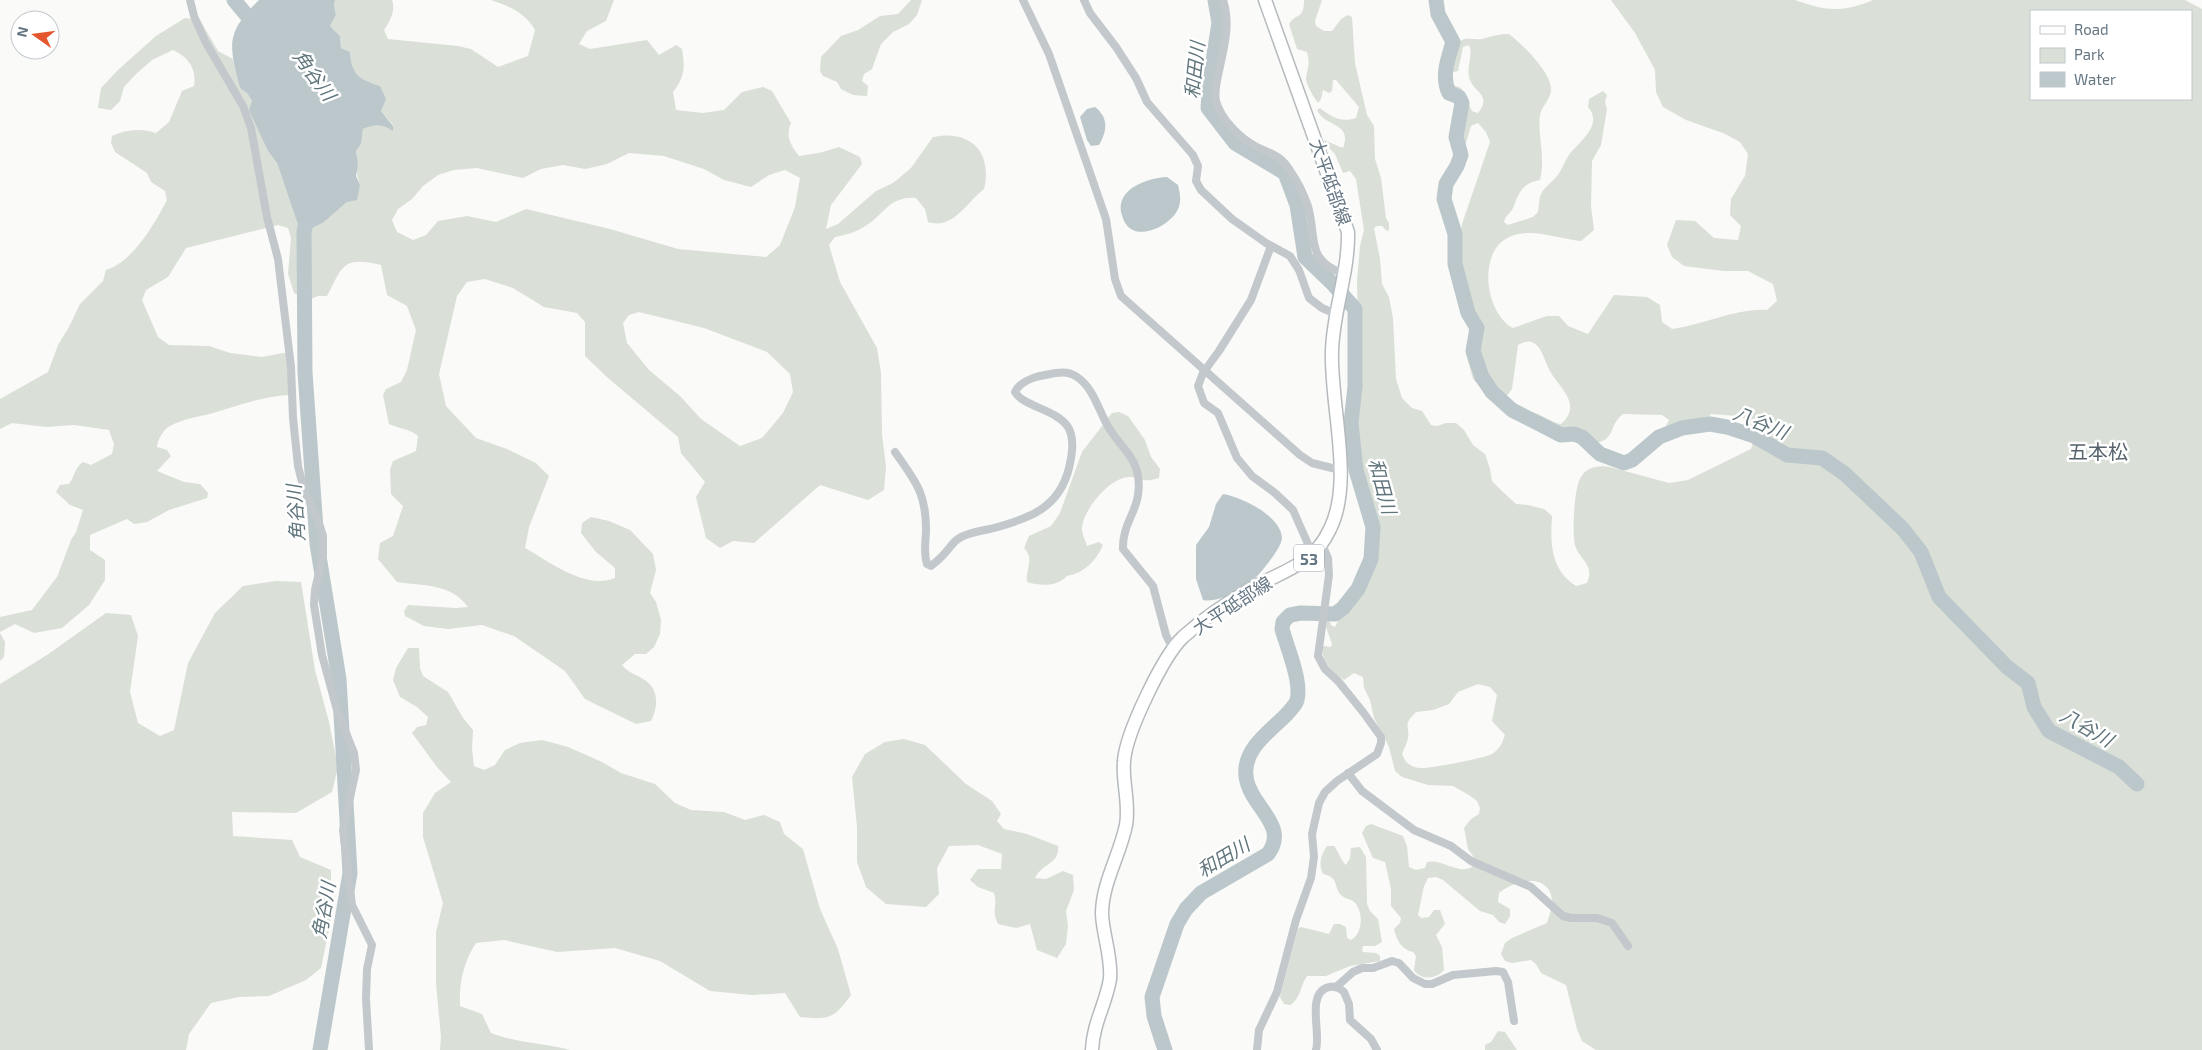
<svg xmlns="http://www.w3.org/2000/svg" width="2202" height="1050" viewBox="0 0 2202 1050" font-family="'Exo 2','Noto Sans JP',sans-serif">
<rect width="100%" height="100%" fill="#fafaf8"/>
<g fill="#dadfd7" fill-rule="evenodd">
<path d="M335 0H392C396 10 390 21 384 30L388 39 458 46 471 49 498 67 528 56 535 30C526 13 509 6 491 0H614L606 21 587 31 579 44 590 49 647 40 659 55 676 45 682 49C685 67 685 77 673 92L676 110 703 113 724 110 742 92 763 87 772 91 791 123C785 137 791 145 799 156L819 153 839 147 860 157 862 164 831 205 826 229 838 224 876 191 893 183 911 168 933 137C970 129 993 152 984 189 966 203 953 230 928 222L925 209 916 198C887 196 884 217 862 228 854 233 844 235 835 237L829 245 840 282 877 348 881 373 882 434 886 467 884 490 868 500 820 485 754 543 733 541 720 548 706 538 696 497 705 482 681 453 678 437 608 378 585 356V322L577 313 544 307 513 288 485 279 467 282 457 296 439 374 446 406 476 438 507 449 536 463 549 476 529 527 525 548C550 562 585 590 615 578V568L596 552 581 533 582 523 591 517 609 521 630 530 653 554 656 570 650 593 656 602 661 620 660 634 654 647 646 654H635L622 665C629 674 637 674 646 681 659 690 658 708 651 721L636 724 585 699 565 671 514 636 482 625 448 629 424 626 405 616 404 611 408 605 456 608 468 607C451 583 422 586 397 582L378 559 380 543 393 536 403 506 391 494 390 470 393 461 416 451 418 436C409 428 399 429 389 424L383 395 386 389 401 382 407 370 416 330 407 306 387 295 381 265C343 256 343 265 327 296H318L309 300 294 293 288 274 291 238 288 228 278 225 186 248 168 277 146 290 142 300 158 337 169 345 209 346 230 353 262 357 283 353 292 355 289 395C263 396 238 406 213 413 198 417 182 419 168 427 162 432 158 439 157 447L167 450 171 456 157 471 184 482 200 484 208 493 207 498 169 510 147 522 134 524 127 519 90 535V550L105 560V580L89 605 62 628 34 633 15 624 0 632V617L32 610 57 577 71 540 76 532 83 510 70 505 56 492 60 485 69 484C75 476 75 467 83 462L91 465 112 454 114 444 109 430 74 425 46 427 12 423 0 429V399L48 372 58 345 69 327 80 304 103 281 106 270C133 262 155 223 167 200L165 191 151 182 147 173 115 152 111 143 112 136C126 129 142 128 156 133L169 122 182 91 194 86C197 68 188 57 173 50L152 60 136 74 124 87 120 101 111 110 98 108 101 88 118 70 156 36 185 18 200 20 218 51 233 59 240 88 247 93 252 101 268 151 277 163 297 222H324L347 202 360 185C355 174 358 163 356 151L361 144 363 129 370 126 385 125 392 130 393 125 381 111 380 86C359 79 352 77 350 52L341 48 340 36 330 26 336 15 334 5ZM629 153 664 156 704 169 724 180 751 187 769 175 785 170 800 178 795 207 780 245 766 257 678 249 610 229 526 209 496 222 467 216 438 221 426 235 413 240 397 232 392 220 398 209 412 199 423 186 438 175 454 170 477 168 523 178 541 169 563 165 585 169 607 164ZM639 312 704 328 767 352 790 374 793 392 783 413 762 438 740 446 701 419 680 396 649 370 627 343 623 323 629 315Z"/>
<path d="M911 0H922L917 15 909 24 893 32 881 44 872 69 864 74 862 81 868 86 867 96 853 95 841 89 837 82 823 76 820 71 821 57 841 36 858 30 880 16 898 14Z"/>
<path d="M1304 0H1322L1315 21 1316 26 1324 31H1332L1341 19 1348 15 1352 17 1355 63 1367 115 1374 126 1375 159 1381 178 1386 218 1389 223V230L1387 231 1382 226H1377L1374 228 1380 259 1382 284 1389 297 1393 318 1396 379 1402 398 1412 408 1422 411 1431 425 1437 426 1446 423H1456L1464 430 1473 445 1485 454 1490 469 1492 481 1504 493 1516 504 1528 505 1544 509 1552 516C1550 544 1551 570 1576 586L1587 583C1595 564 1580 561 1575 545 1572 533 1574 490 1580 479 1585 467 1599 465 1610 467L1669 483 1688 480 1751 449 1754 439 1746 419 1737 416 1711 414 1698 428 1651 446 1652 441 1665 428 1669 420 1662 415 1623 414C1611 424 1615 429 1608 437 1592 455 1543 426 1523 421L1518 416C1533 404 1546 422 1561 424 1583 404 1560 389 1550 371 1543 358 1539 332 1518 345L1512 389 1506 397H1497L1487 394 1473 379 1466 354 1474 331 1473 324 1467 318 1462 288 1454 268V257L1462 224 1490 142 1486 132 1478 123 1471 126 1466 143 1461 145C1450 132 1475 109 1462 95 1459 93 1455 92 1452 89L1453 85 1461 88 1472 111 1478 113C1492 95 1475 93 1470 80 1465 68 1474 55 1469 45L1463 47 1458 71 1449 73C1447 62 1453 41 1465 39 1472 38 1479 41 1485 38 1494 36 1500 34 1509 34 1522 44 1553 74 1551 91 1550 100 1541 107 1540 115 1537 136 1546 155 1540 180 1522 183 1519 193 1513 208 1510 214 1505 216 1504 222L1508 225 1533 217 1538 212C1539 207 1539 201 1540 197 1543 187 1552 183 1557 176 1562 170 1564 162 1569 155 1579 142 1604 125 1588 107L1589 99 1603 91 1607 95 1605 102 1607 109 1601 145 1592 161 1591 206 1594 230 1581 241C1558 239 1531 227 1509 237 1477 252 1485 313 1513 328L1547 316H1559L1568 326 1588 334 1614 295 1647 297 1660 305 1662 322 1672 329C1704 325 1736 308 1767 310L1777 301 1773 284 1748 271H1724L1684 266 1672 257 1667 245 1676 220 1695 221 1714 238 1738 240 1741 226 1730 215 1731 199 1745 176 1748 154 1740 142 1723 133 1686 120 1663 107 1656 92 1655 70 1635 33 1611 0H1795C1825 11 1843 13 1873 0H2185L2202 9V1050H1596L1582 1041 1577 1029 1566 985 1541 973 1536 964 1531 960 1512 963 1505 961 1501 954 1505 943 1512 938 1547 923C1549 916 1553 907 1552 900 1549 872 1514 880 1499 893L1498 902 1510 909V916L1505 924 1499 922 1493 915 1480 911 1443 880 1436 877 1428 878 1424 886 1418 915 1421 918 1429 917 1434 910H1440L1445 924 1436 935 1442 947 1444 970C1436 979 1421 981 1414 970L1416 956 1413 952C1401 949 1397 941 1394 929L1400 923 1401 918 1391 906V889L1385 862 1373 858 1362 833 1366 826 1371 824 1403 836 1407 846 1409 867 1416 870 1425 868 1427 862C1442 858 1458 875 1472 867L1473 856 1468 849 1464 828 1471 819 1479 814 1480 808 1477 801 1469 795 1453 786 1428 785 1402 777 1395 771 1389 747 1374 718 1370 700 1364 688 1363 677 1354 673 1344 680C1333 672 1320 661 1323 646L1331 647 1332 644 1325 624 1326 619 1329 618 1331 625 1335 627 1340 617 1349 612 1351 603 1360 596 1371 577 1374 562 1376 527 1361 476 1355 434 1359 369 1357 281 1360 246 1364 230 1356 179 1350 171 1343 173 1335 154 1325 144 1324 140 1343 148C1353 122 1324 127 1317 110L1320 108C1332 117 1340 123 1356 118L1359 107 1336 80H1333L1332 91 1329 93 1323 90 1321 99 1318 103C1314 98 1305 83 1306 77 1308 67 1310 63 1307 52L1297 49 1289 24C1297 12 1304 20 1304 0ZM2031 11H2191V99H2031ZM1478 684 1490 687 1497 695 1492 721 1505 735C1502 743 1500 749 1492 754 1485 758 1429 769 1420 768 1415 768 1410 765 1406 762L1402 754C1404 749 1407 743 1408 738 1410 724 1402 726 1416 712L1433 710 1449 704 1458 692Z"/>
<path d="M1119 412 1128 416 1145 440 1151 457 1160 469 1159 478C1139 484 1144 476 1129 477 1110 477 1083 510 1082 528 1081 533 1086 541 1087 546L1099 542 1103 545C1096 561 1084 573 1067 576 1057 587 1041 586 1027 582 1025 569 1035 559 1024 548L1029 536 1051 526 1060 513 1082 452 1112 413Z"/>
<path d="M276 581 301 582 315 670 329 722 338 767 332 792 296 813 232 812 233 836 292 840 300 857 331 870V919L321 968 306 980 269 996 239 997 211 1003 189 1034 186 1050H0V684L47 655 106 613 131 615 138 636 130 692 138 723 160 736 174 730 188 663 215 613 243 586Z"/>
<path d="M0 633 5 642 4 657 0 661Z"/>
<path d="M408 648H419L420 668 423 676 448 692 463 718 473 730 472 749 474 766 484 770 495 765 505 750 520 743 542 740 568 747 602 762 621 773 655 784 675 803 691 810 724 812 745 820 764 815 780 822 784 834 803 849 820 909 838 949 851 995C834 1019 828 1020 800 1017L785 993 752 995 710 991 660 961 615 948 557 952 504 940 476 943C463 963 459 983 460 1006L482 1014 491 1033C516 1043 544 1043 570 1050H440L441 1037 436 983V932L443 903 423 837V813L435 793 451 782 437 767 412 733 417 727 426 725 428 717 417 707 400 697 393 680 396 668Z"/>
<path d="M904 739 925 745 966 784 992 801 1001 814 997 821 1004 829 1027 834 1058 846C1060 864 1042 863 1035 878L1046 879 1063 871 1073 875 1074 890 1066 911 1068 926 1066 944 1057 958 1037 950 1030 924 1016 928 998 924C991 909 998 906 994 893L978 887 970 880 978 869H1001L1002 854 978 845 949 846 937 868 939 894 926 907 886 904 866 887 857 862V827L852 777 865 754 885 742Z"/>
<path d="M1327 846H1334C1339 852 1340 859 1346 865L1350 858 1351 848 1360 847 1366 857 1367 904 1370 911 1378 919 1382 942 1375 946H1363L1362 950 1363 952 1376 953 1380 956V961L1350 966 1326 976H1307C1300 986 1301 998 1290 1005L1284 1004 1280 997 1298 929 1301 927 1329 934 1334 924H1340L1346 927 1347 938 1351 940C1362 934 1364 915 1356 904 1352 898 1345 900 1340 894 1333 883 1339 878 1323 874 1318 864 1321 855 1327 846Z"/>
<path d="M1498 1031 1505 1032 1517 1050H1485V1045L1491 1042Z"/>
</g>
<g fill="#bbc7cb">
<path d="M259 0H335L334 5 336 15 330 26 340 36 341 48 350 52C352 76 359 79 380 86L386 99 381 111 393 126V131C383 124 374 124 363 129L361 144 356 151 358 165 356 176 360 185 357 200 347 202 324 222 304 232 297 222 277 163 268 151 249 110 252 101 247 93 240 88C229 44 225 34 259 0Z"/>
<path d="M1095 107C1109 118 1107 131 1099 145L1091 146 1087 140 1080 117 1087 109Z"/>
<path d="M1167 177 1178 185C1180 193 1182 203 1177 211 1170 224 1145 238 1131 229 1125 225 1123 219 1121 212 1117 188 1148 178 1167 177Z"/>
<path d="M1223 494C1242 497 1281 516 1282 538 1282 548 1257 578 1249 584 1237 592 1216 603 1203 600L1196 579V545L1209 527 1216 504Z"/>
</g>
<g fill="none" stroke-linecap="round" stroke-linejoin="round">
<g stroke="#bbc7cb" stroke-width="15">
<path d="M234 0 258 29"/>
<path d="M1436 0 1438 14 1453 42C1448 59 1441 76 1449 93L1459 97 1462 103 1456 137 1461 155 1457 166 1446 184 1444 199 1455 234V264L1468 313 1477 328 1473 351 1482 377 1492 392 1512 410 1561 435 1574 434 1582 437 1600 454 1624 463 1632 460 1659 437 1682 428 1710 424 1727 427 1754 436 1787 455 1822 458 1845 474 1903 529 1921 552 1939 597 2007 667 2028 683 2034 707 2049 731 2119 767 2137 784"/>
<path d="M308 212 304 232 305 372 317 544 339 679 350 873 320 1050"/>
<path d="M1165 1050 1154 1016 1152 997 1177 924 1186 909 1201 893 1268 854C1290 825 1249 806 1246 776 1243 749 1269 732 1286 715 1290 710 1296 705 1297 700 1302 682 1287 647 1282 629L1283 622 1290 615 1301 613 1335 614 1343 608 1358 589 1371 559 1373 527 1356 470 1351 423 1355 386V309L1332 283 1305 257 1297 205 1285 173 1235 143 1208 108 1210 80 1219 23 1215 0"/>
</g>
<g stroke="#b5babe" stroke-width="15">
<path id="primary" d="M1092 1050C1093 1023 1106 1004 1110 979 1112 957 1103 936 1102 914 1102 883 1120 855 1126 825 1130 804 1122 782 1124 761 1126 733 1163 656 1183 637 1203 619 1228 602 1251 589 1283 570 1313 566 1330 529 1354 481 1330 405 1332 351 1333 311 1349 272 1348 232L1265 0"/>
</g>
<g stroke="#c3c8cc" stroke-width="8">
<path d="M190 0 194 16 205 41 243 106 251 128 267 217 278 259 291 367 293 418 298 466 304 490 318 520 323 536V555L315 590 314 605 322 655 337 710 354 753 356 770 343 830 352 905 372 945 367 969 366 999 369 1050"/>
<path d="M1023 0 1049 54 1106 219 1115 279 1121 296 1300 455 1312 463 1340 470"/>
<path d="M1084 0 1090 13 1116 47 1136 78 1147 102 1193 155 1198 166 1196 181 1201 190 1232 219 1266 243 1290 256 1299 270 1309 298 1322 308 1336 314"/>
<path d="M1223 0C1231 24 1224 47 1219 71 1217 81 1214 91 1216 101 1221 119 1239 137 1255 146 1272 155 1280 154 1291 172 1298 182 1304 195 1308 206 1317 238 1305 260 1344 274"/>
<path d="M1271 246 1251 300 1219 351 1203 373 1198 386 1204 403 1218 413 1237 458 1252 476 1275 493 1293 510 1308 544 1307 558"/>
<path d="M895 452C915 481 926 492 926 529 926 542 923 551 927 564L931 566C936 562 941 558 945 553 949 549 953 542 958 539 966 533 980 531 990 529 1028 519 1059 509 1069 468 1072 455 1075 439 1068 427 1056 409 1024 407 1015 392 1019 383 1031 378 1040 376 1052 374 1066 369 1077 377 1094 388 1099 412 1109 428 1119 445 1135 456 1138 476 1143 509 1122 520 1123 549L1153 586 1166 635 1173 649"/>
<path d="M1348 773 1362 791 1414 830 1451 846 1471 861 1531 887 1563 916 1571 918H1597L1612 923 1628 946"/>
<path d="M1336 987 1353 972 1362 968H1373L1392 961 1399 963 1413 978 1425 984H1432L1453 975 1496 971 1503 972 1508 982 1514 1021"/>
<path d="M1257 1050 1259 1030 1277 992 1296 920 1311 878 1314 857 1312 834 1319 803 1325 792 1337 781 1377 754 1381 743V737L1363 712 1338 681 1325 669 1318 656 1329 575 1328 558 1322 544"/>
<path d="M1316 1050C1321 1033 1307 996 1326 988 1333 985 1339 987 1344 992L1349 1004 1350 1020 1371 1039 1377 1050"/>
</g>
<use href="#primary" stroke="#fff" stroke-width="12"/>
</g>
<g text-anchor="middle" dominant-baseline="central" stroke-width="5" stroke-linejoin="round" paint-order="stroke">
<rect fill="#fff" stroke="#939fa8" stroke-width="1" x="1294" y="544.5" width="30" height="27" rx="4"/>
<g font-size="16" font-weight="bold" fill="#657683">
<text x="1309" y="558">53</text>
</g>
<g font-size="18" fill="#657683" stroke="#fff">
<text transform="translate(1331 182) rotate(71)">大平砥部線</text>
<text transform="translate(1232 605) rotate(-33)">大平砥部線</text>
</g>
<g font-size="19" font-style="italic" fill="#60757c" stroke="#fff">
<text transform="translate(1194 70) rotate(-84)">和田川</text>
<text transform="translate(315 75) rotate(54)">角谷川</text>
<text transform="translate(1761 422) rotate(22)">八谷川</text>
<text transform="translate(1383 486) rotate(75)">和田川</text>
<text transform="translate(295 513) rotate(-94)">角谷川</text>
<text transform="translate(2087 727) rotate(30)">八谷川</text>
<text transform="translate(1223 857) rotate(-31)">和田川</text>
<text transform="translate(323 910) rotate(-80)">角谷川</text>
</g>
<g font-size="20" fill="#57646e" stroke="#fff">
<text x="2098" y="451">五本松</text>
</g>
</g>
<rect x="2030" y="10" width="162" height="90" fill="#ffffff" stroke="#c1c8cd"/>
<rect x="2040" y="26" width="25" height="8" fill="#ffffff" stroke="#c1c8cd"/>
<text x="2074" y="35" font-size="15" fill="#657683">Road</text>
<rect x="2040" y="48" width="25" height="15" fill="#dadfd7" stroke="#c1c8cd"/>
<text x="2074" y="60" font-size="15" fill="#657683">Park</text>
<rect x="2040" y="72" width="25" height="15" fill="#bbc7cb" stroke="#c1c8cd"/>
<text x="2074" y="85" font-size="15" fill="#657683">Water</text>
<g transform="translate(35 35) rotate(284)"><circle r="24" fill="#ffffff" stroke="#c1c8cd"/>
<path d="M0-4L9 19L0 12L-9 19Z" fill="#e4572e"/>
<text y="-8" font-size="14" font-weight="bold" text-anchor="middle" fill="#657683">N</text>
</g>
</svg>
